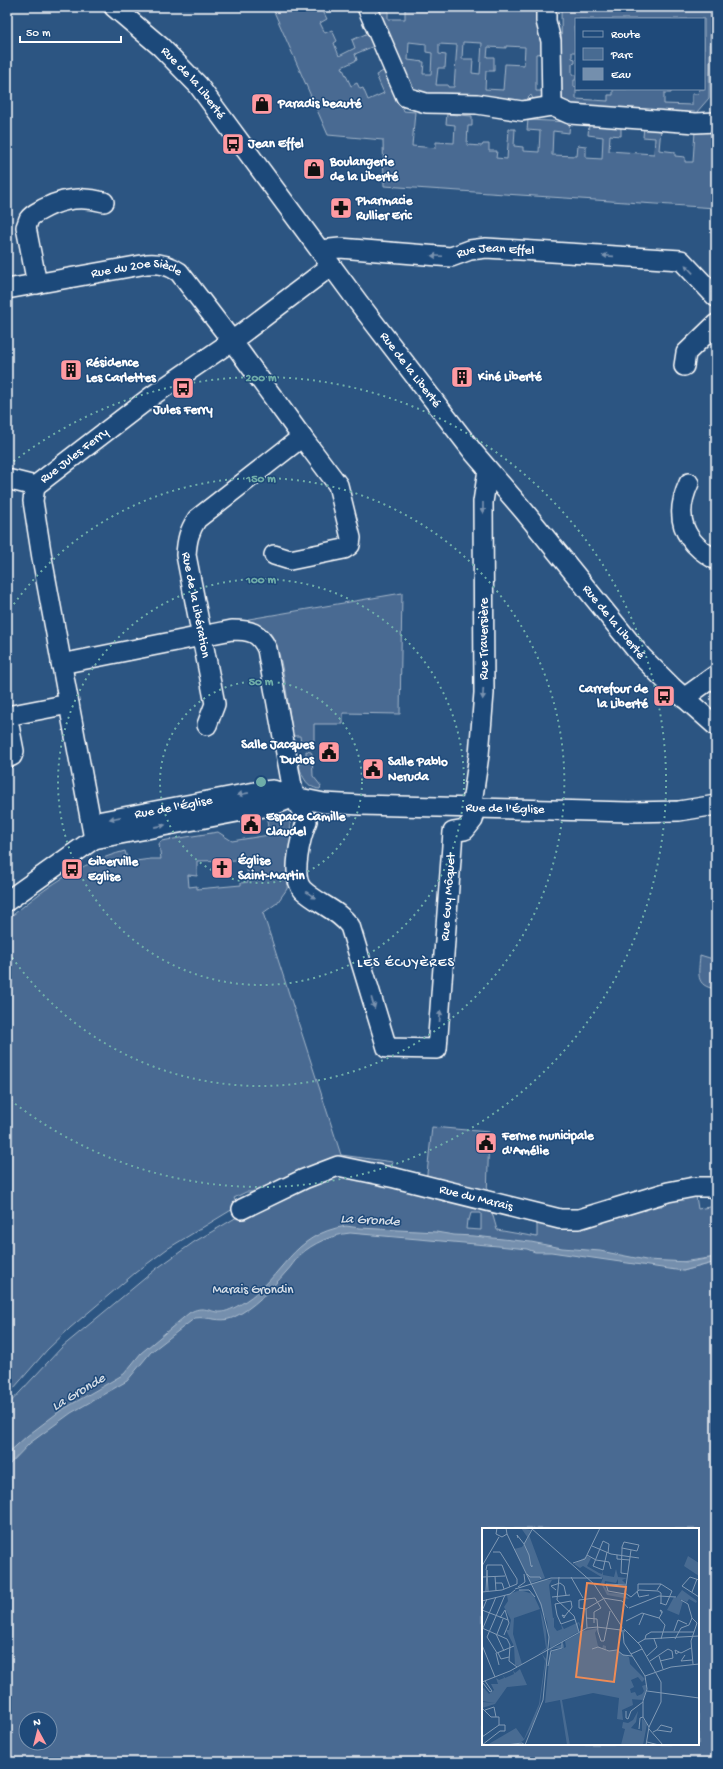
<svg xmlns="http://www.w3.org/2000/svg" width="723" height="1769" viewBox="0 0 723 1769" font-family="'Gochi Hand',sans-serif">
<rect width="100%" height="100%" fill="#2c5582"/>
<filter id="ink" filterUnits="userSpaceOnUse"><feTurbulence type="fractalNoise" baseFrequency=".025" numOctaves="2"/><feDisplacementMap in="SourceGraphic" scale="8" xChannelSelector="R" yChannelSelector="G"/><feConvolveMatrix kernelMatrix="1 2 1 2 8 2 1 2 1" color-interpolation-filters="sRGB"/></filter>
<g filter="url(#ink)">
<g fill="#486b92" stroke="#a4b5c8" fill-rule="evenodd">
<path d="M272 7H321L327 19 320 23 325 33 332 30 337 41 334 43 339 56 355 48 352 40 368 33 374 46 355 54 357 60 342 67 351 86 357 83 360 89 363 88 368 100 384 93 376 75 385 70 404 111 415 112 412 146 436 148V142L454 143 455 125 446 124 447 114 472 116V126H468L467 145 482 146 483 144H489V151H497L496 158 507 159 509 129H515L514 146 523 147V151L539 152 540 131 527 130 528 120 570 122 569 133 553 131 552 155 577 156 578 145 586 146V158L602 159 603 137 588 135 589 124 621 126V136L610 135 609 151 654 154 655 138 643 137 644 127 661 128 659 150 675 152V156L685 157V162H693L695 131 706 128 716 137V208L384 186 383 140 328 135Z"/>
<path d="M375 7H388V19H405V7H536V14L541 15 546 53 536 54V91H546L544 95 534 101 531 95 524 102 415 95ZM409 42 426 44V52L432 53 431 74H423L424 62 408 60ZM463 42 482 43 480 74 472 73 473 59H462ZM439 44 457 45 454 87H448V85H436L438 68H445L446 55 439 54ZM506 46 525 47 524 65 505 64 503 90 485 89 486 71H494V57H487L488 47 506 48Z"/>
<path d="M561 7H711L709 98 696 113 568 105 562 98ZM576 19H704V89H699L698 94H692V105L664 104V93H671V89H613V95H608V101L576 99V91H580V89L574 87V80H576V75H572V64L575 63V59L572 58V52H576L574 26H576Z"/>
<path d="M402 593 400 714 343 713V724H314V741L312 743 301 744 300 736H293C289 715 283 647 270 633 265 628 256 627 250 625L249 619Z"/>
<path d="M306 751 311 752 312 754 313 776 321 786 320 789C304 788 300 770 297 758L306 757Z"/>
<path d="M292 818 290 822 291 841 287 889 277 903 263 913 341 1155 393 1162 392 1165 387 1169 350 1165 257 1192H246L234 1198 238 1206 167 1249 135 1273 70 1328 47 1350 7 1396V920C43 889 79 863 125 851L128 862 151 859H161L159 844 161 841 218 832 232 841 269 835 267 820ZM238 856H246L248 882 241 883V885L197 889V886L189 887 188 875 197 876V861L238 860Z"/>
<path d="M700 955 716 960V989C694 986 699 973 700 955Z"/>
<path d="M432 1127 489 1132 487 1198 426 1183Z"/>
<path d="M332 1172 491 1209 497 1230 537 1237V1220L652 1202V1207L662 1206V1201L696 1196 698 1209 715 1206 716 1257 681 1262 683 1271 716 1262V1762H7V1406L62 1347 156 1269 194 1242 244 1213ZM471 1213H481V1230L466 1229 467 1220H469ZM483 1529H698V1744H483ZM26 1719H50V1743H26Z"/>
</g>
<path fill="#748fad" stroke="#acbcce" d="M346 1226 360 1228 436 1232 454 1235 474 1236 531 1242 562 1248 600 1251 646 1260 689 1262 716 1257V1262L683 1271 551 1252H535L527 1249 498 1246 350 1233C332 1235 313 1243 300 1255 295 1260 291 1267 286 1272 271 1289 253 1309 232 1318 220 1323 208 1316 195 1318L151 1352 127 1381 71 1413 30 1443 7 1467V1454L27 1436 60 1411 124 1374 141 1353 189 1313C204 1304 210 1313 222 1312 229 1311 238 1306 244 1302 285 1276 290 1235 346 1226Z"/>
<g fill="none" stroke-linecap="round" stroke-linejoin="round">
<g stroke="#fff" stroke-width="22">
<g id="minor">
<path id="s1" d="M114 7 161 47 198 85 358 302 474 453 524 511 641 656 672 687 716 726"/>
<path d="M367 7 406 97 426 103 477 104 522 111 552 106 570 114 696 123 716 122"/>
<path d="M546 7V21L551 41 552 106"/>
<path id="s2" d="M320 250 340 248 451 257 470 250 486 248 681 260 716 297"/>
<path d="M37 284 26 227C27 225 28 221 29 219 32 214 40 211 45 208 65 198 83 196 104 202"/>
<path id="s3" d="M7 289 147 264C160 263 169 265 179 272L232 341 302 437 197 519C189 531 187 540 186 555L215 704 207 725"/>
<path d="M684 366 686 353 716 324"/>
<path d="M7 479 35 486"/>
<path d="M689 483C673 518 684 542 716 560"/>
<path d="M274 555 290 560 344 549 350 545 351 538 338 485 302 437"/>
<path id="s4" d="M61 664 232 630C250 630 259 632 267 649L294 797 307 821C301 836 290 877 303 890 318 904 337 909 350 926L387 1048 437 1049 453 832 465 830 473 820 474 816 472 803 479 755 484 693 483 502 488 470"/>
<path d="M684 698 716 675"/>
<path d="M7 716 69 704"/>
<path d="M7 758 12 756 14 751 7 715"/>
<path id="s5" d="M92 823 255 792 273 790 294 797 324 803 361 805 629 812 679 811 716 805"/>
<path id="s6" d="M94 839 42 558 33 501 35 486 152 396 232 341 331 266"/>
<path d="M7 901 94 839 274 805 294 797"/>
<path id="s7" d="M242 1209 304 1179 338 1166 395 1178 560 1219H579L668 1192 694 1187H710L716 1189"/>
</g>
</g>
<use href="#minor" stroke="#1f4a7a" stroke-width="19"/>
</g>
<defs><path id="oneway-solid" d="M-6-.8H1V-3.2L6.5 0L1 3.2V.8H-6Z"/></defs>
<g fill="#7992af">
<use href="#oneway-solid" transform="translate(437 256) rotate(-177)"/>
<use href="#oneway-solid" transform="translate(608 256) rotate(-176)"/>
<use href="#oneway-solid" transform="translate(689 269) rotate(-133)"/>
<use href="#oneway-solid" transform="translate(483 508) rotate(90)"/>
<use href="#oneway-solid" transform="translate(483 694) rotate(93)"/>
<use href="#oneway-solid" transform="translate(243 794) rotate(169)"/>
<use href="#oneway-solid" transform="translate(115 818) rotate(169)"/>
<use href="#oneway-solid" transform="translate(160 826) rotate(-11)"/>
<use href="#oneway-solid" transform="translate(311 895) rotate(35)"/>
<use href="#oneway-solid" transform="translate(373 1003) rotate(73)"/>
<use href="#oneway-solid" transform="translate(440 1016) rotate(-85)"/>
</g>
</g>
<g fill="none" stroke="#6fada8" stroke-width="2" stroke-dasharray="2 4">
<circle cx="261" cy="782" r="101"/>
<circle cx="261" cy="782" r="203"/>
<path d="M7 614A304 304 0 1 1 7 950"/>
<path d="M9 465A405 405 0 1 1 9 1099"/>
</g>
<defs>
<g id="shop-square" transform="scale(1.15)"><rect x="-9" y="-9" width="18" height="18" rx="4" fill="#ff9aa2" stroke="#1f4a7a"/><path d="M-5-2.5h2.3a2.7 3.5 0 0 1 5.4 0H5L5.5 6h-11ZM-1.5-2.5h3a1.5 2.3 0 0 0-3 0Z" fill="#111"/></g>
<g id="bus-square" transform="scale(1.15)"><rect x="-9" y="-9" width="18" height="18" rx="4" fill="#ff9aa2" stroke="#1f4a7a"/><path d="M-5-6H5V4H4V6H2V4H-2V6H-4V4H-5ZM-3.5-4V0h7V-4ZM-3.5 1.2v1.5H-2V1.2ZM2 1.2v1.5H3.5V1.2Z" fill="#111"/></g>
<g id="pharmacy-square" transform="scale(1.15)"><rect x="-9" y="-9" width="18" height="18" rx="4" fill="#ff9aa2" stroke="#1f4a7a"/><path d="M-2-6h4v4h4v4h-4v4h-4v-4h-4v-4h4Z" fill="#111"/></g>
<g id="building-square" transform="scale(1.15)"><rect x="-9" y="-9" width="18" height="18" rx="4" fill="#ff9aa2" stroke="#1f4a7a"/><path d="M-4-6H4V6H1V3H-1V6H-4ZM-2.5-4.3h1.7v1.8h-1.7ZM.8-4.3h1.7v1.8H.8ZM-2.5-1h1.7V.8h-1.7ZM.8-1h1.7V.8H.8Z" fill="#111"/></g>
<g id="civic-square" transform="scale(1.15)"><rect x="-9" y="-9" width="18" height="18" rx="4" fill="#ff9aa2" stroke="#1f4a7a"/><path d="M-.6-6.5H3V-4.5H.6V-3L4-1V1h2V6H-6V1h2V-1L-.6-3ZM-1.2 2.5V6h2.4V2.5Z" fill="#111"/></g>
<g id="church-square" transform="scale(1.15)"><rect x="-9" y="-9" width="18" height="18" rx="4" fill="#ff9aa2" stroke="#1f4a7a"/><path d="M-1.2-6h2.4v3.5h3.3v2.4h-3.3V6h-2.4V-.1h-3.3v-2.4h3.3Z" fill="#111"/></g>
</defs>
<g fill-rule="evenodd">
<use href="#shop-square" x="262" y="104"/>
<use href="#bus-square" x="233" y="144"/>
<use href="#shop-square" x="314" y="169"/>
<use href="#pharmacy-square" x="341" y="208"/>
<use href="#building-square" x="71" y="370"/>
<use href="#building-square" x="462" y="377"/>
<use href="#bus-square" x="183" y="388"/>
<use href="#bus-square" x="664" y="696"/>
<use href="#civic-square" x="329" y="752"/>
<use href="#civic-square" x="373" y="769"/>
<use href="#civic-square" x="251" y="824"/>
<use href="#church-square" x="222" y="868"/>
<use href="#bus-square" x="72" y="869"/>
<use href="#civic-square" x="486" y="1143"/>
</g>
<g text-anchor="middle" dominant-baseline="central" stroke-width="3" stroke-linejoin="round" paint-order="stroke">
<g font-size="13" fill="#fff" stroke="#1f4a7a">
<text stroke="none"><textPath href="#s1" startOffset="110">Rue de la Liberté</textPath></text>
<text stroke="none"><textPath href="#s2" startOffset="177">Rue Jean Effel</textPath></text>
<text stroke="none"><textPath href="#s3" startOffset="132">Rue du 20e Siècle</textPath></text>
<text stroke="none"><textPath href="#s1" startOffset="470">Rue de la Liberté</textPath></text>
<text stroke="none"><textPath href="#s6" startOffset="408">Rue Jules Ferry</textPath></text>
<text stroke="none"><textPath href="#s3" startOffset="604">Rue de la Libération</textPath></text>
<text stroke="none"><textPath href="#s1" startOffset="794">Rue de la Liberté</textPath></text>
<text transform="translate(484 639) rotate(-90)">Rue Traversière</text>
<text stroke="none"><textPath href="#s5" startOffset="83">Rue de l'Église</textPath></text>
<text stroke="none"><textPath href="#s5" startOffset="418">Rue de l'Église</textPath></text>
<text stroke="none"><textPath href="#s4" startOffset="856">Rue Guy Môquet</textPath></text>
<text stroke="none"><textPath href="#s7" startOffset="247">Rue du Marais</textPath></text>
</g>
<g font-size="13" font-weight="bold" fill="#fff" stroke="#1f4a7a" text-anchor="start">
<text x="278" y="104">Paradis beauté</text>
<text x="248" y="144">Jean Effel</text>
<text x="330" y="162">Boulangerie<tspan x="330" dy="15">de la Liberté</tspan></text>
<text x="356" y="201">Pharmacie<tspan x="356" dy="15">Rullier Eric</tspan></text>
<text x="86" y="363">Résidence<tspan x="86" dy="15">Les Carlettes</tspan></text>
<text x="478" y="377">Kiné Liberté</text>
<text x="183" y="410" text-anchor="middle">Jules Ferry</text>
<text x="648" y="689" text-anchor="end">Carrefour de<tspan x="648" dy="15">la Liberté</tspan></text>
<text x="314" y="745" text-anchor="end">Salle Jacques<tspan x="314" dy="15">Duclos</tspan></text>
<text x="388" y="762">Salle Pablo<tspan x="388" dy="15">Neruda</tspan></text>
<text x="266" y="817">Espace Camille<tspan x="266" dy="15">Claudel</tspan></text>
<text x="238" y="861">Église<tspan x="238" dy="15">Saint-Martin</tspan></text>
<text x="88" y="862">Giberville<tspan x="88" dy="15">Eglise</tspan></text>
<text x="502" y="1136">Ferme municipale<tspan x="502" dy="15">d'Amélie</tspan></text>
</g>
<g font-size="13" fill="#dae1e9" stroke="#1f4a7a">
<text x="253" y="1290">Marais Grondin</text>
</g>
<g font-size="14" letter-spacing="1" fill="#fff" stroke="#1f4a7a">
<text x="406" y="963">LES ÉCUYÈRES</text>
</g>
<g font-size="14" font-style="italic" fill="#d5dde6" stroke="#1f4a7a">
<text transform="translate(370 1221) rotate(3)">La Gronde</text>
<text transform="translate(79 1393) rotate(-31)">La Gronde</text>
</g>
</g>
<g transform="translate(482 1528)">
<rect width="217" height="217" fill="#2c5582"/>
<path d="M39 0 49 2 47 7 63 50 49 55 32 21 40 19 46 10ZM105 28 109 30 105 38 117 45 120 46 121 43V47L132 49 134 41 136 49 145 50 140 52 144 56H136V51L134 55 123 53 122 58 127 65 142 66 147 71 125 67 119 55 121 50 101 38 98 40 92 36ZM206 28 217 35V48L202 38ZM77 51 70 52 67 57 71 90 75 89 72 90V99L75 103 80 101 79 96 82 101 97 94 100 102 96 95V104L68 120 65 94 50 56 61 52ZM38 62 51 66 58 81 61 90 64 103 65 121 55 127 64 120 58 81 32 90 31 106 40 136 36 138 33 137 32 118 24 102H27L29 92 22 79 26 73 25 67ZM200 62 215 73 214 75 207 71 205 74 198 71 201 73 197 87 185 82 192 69 194 70ZM116 100 113 105 116 118 120 121 121 117 124 118V123H135L147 129 148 136 163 151 160 154 156 149 149 152 152 159 148 161 149 165 153 164 155 168 160 166 162 163 160 158 163 157H165L164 163 161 172 147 171H150L151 177 140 182 141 192 135 191 137 170 111 165 80 172 88 217H85L78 172 63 175 68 121 81 116 79 120H73L70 121 68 129 71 122 80 121 82 115V120L84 119 83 113 101 103ZM60 126 64 131 58 176 51 196 42 212 36 216 5 217 34 200 42 211 57 176 63 133ZM38 141 45 157 25 159 13 176 0 180V174L13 175 0 173V161L2 160 7 166 12 162 9 156H16L14 150 17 152 22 150 21 147 23 150 32 146 31 142 33 145ZM156 183 154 194 149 200 160 203V190L165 196 161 217H139L143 201 140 200 141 194 146 195 151 192Z" fill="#486b92"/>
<path fill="none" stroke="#8099b4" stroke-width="1" d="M15 0 14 6 20 9 25 6 24 0M49 0 112 56 140 99 139 103H143M137 0H159M25 6 59 76 67 109 61 172 43 217M36 10 35 7 42 16 51 0M42 16 47 27 49 38 50 39V37M110 18 129 26 157 30M140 20 155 23 157 17 142 14 140 19V22L139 45 146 46M125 24 121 42 111 38 121 13 127 16 126 25M105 27 114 32 127 34 129 41M135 27V31L148 32M91 35 103 31 118 0M0 38 17 9M4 42 5 37H20L28 59M45 46 48 49H58L59 51M13 48 14 63M0 49 23 48M77 49 75 72 92 88 97 104M89 49 101 70M217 52 208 49 200 58 217 69M13 55H20L22 61M78 55 82 58 84 67M36 59 43 54 42 46M33 61 69 50H120M37 62H47L53 69M74 62 69 58 78 55M175 62 179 56 190 63 184 77 178 75M4 63 5 42 6 63M155 63 157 69 167 67M156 63V56H179M0 64 20 62 35 56V51L18 24H11M210 64 215 51M143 66 126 63 124 56 144 57M23 67 5 109 15 125 32 118M70 69 88 67M149 69 143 65 149 22M149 69 157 62 176 63 179 65V76M121 70 140 73 146 80M199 72 206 76 210 90 215 95 209 113 211 136M0 73 28 66 33 62M147 80 177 68 194 69M104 81 97 80V72L113 70 119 80 112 84V95M0 82 26 92M0 83 5 71M83 88 80 87 82 90 83 88 86 84 88 82 90 79 89 73 73 76 75 87 79 96 93 91M18 90 23 82 27 95 22 107M104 90 115 91 116 104 119 113H122L128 83M177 90 180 85V83L178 82 180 85M144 93 160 85 177 90 183 97 179 111M157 97 162 85M115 99 139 102M0 100 25 111 28 117 27 133 35 139M1 100 14 69M105 100 104 81 121 71M142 101 158 117 179 154V174L167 199 164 217M192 103 196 92 205 96M141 104 142 115 163 148 165 161 161 173V189L167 199M14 106 22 123M15 106 21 91M163 111 164 107 169 104H212M193 111 199 100 207 97 210 90M156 115 163 111 217 108M0 117 13 149M110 121 116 119 127 123 135 122 141 127 150 128M197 124 194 126 193 122 199 125 209 120M14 125 17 137M16 125 19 131 27 129M149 126 160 121M203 127 199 133 210 132M165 128 175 119 172 111M177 128 181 141M168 133 186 121M178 133 191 130 190 123 186 121M66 138 69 123 80 120V114M163 148 189 139 217 136M0 154 28 143 105 100 116 99M1 155 8 164 10 163 3 153M165 163 217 170M3 182 12 179 14 189M144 183V190L146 191 149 183 161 174M157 201 158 190 161 189M167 201 181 217M171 204 175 202 189 204 190 200 179 197 175 202M0 209 17 197V189H9L1 181M165 214 177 217M0 217 18 203H23V197H17M24 217 40 215 43 217"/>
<path fill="#ef8b55" fill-opacity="0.15" stroke="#ef8b55" stroke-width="2" d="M105 55 144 59 132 154 94 149Z"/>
<rect width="217" height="217" fill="none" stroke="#fff" stroke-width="2"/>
</g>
<circle cx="261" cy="782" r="6" fill="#6fada8" stroke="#1f4a7a" stroke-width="2"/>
<g font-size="12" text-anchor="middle" font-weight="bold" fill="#6fada8" stroke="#1f4a7a" stroke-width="3" stroke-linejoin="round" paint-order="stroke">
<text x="261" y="381">200 m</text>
<text x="261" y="482">150 m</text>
<text x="261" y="583">100 m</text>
<text x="261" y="685">50 m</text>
</g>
<rect width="723" height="1769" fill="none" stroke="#1f4a7a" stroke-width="24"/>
<rect x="12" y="12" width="699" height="1745" fill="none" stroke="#fff" stroke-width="1.5" filter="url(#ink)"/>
<rect x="575" y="18" width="130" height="72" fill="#1f4a7a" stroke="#7992af"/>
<rect x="583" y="31" width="20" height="6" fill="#1f4a7a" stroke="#7992af"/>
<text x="611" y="38" font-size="12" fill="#ffffff">Route</text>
<rect x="583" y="48" width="20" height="12" fill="#486b92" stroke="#7992af"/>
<text x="611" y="58" font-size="12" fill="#ffffff">Parc</text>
<rect x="583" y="68" width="20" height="12" fill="#748fad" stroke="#7992af"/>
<text x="611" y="78" font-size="12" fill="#ffffff">Eau</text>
<g transform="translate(38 1731) rotate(353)"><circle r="19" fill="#1f4a7a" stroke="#7992af"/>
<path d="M0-3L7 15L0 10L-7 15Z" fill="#ff9aa2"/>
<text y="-6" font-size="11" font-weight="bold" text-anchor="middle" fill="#ffffff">N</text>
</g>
<path d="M20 36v6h101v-6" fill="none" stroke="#ffffff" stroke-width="2"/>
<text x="26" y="36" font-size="12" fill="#ffffff" stroke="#1f4a7a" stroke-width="3" paint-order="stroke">50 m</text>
</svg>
